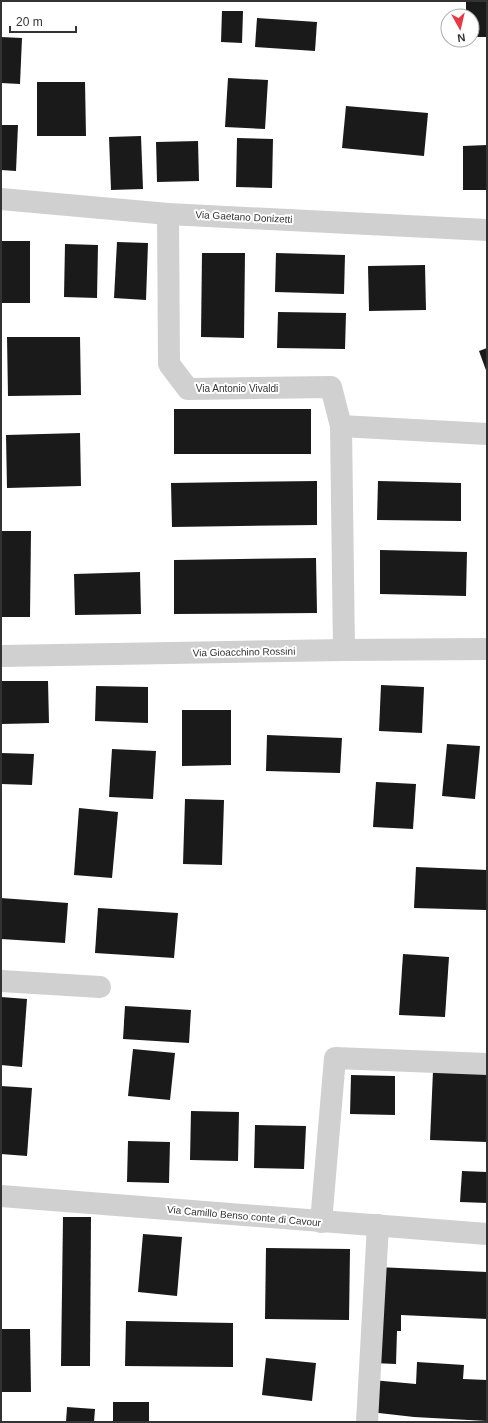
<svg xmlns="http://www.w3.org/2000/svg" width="488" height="1423" viewBox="0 0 488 1423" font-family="Helvetica,sans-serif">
<rect width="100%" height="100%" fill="#fff"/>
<g fill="#1a1a1a">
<path d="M466 1H487V37H472V16H466Z"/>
<path d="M222 11H243L242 43 221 42Z"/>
<path d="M257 18 317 22 315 51 255 47Z"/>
<path d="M1 37 22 38 20 84 1 83Z"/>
<path d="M228 78 268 80 265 129 225 127Z"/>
<path d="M37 82H85L86 136H37Z"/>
<path d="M346 106 428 113 424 156 342 148Z"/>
<path d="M1 125H18L16 171 1 170Z"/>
<path d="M141 136 143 189 111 190 109 137Z"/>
<path d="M237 138 273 139 272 188 236 187Z"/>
<path d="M198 141 199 181 157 182 156 142Z"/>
<path d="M487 145V190H463V146Z"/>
<rect x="1" y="241" width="29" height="62"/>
<path d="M117 242 148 243 146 300 114 298Z"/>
<path d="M65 244 98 245 97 298 64 297Z"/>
<path d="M202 253H245L244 338 201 337Z"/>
<path d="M276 253 345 255 344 294 275 292Z"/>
<path d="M425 265 426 310 369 311 368 266Z"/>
<path d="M278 312 346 313 345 349 277 348Z"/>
<path d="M7 337H80L81 395 8 396Z"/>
<path d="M487 348V373L479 351Z"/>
<rect x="174" y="409" width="137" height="45"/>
<path d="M80 433 81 486 7 488 6 435Z"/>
<path d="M317 481V525L172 527 171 483Z"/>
<path d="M378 481 461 483V521L377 520Z"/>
<path d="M1 531H31L30 617H1Z"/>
<path d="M380 550 467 552 466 596 380 594Z"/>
<path d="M316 558 317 613 174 614V560Z"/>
<path d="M140 572 141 614 75 615 74 574Z"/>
<path d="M1 681H48L49 723 1 724Z"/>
<path d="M381 685 424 687 422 733 379 731Z"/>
<path d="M96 686 148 687V723L95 721Z"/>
<path d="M182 710H231V765L182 766Z"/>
<path d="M267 735 342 738 340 773 266 771Z"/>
<path d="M447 744 480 746 475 799 442 796Z"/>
<path d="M112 749 156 751 153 799 109 797Z"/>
<path d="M1 753 34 754 32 785 1 784Z"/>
<path d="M376 782 416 784 413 829 373 827Z"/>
<path d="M185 799 224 800 222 865 183 864Z"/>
<path d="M79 808 118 812 112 878 74 875Z"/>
<path d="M416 867 487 870 486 910 414 908Z"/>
<path d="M1 898 68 903 65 943 1 939Z"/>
<path d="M98 908 178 913 174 958 95 953Z"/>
<path d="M403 954 449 957 445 1017 399 1015Z"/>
<path d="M1 997 27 999 22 1067 1 1065Z"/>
<path d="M125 1006 191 1010 189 1043 123 1039Z"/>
<path d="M133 1049 175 1053 170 1100 128 1096Z"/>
<path d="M433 1071 487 1073V1142L430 1140Z"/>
<path d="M351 1075 395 1076V1115L350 1114Z"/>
<path d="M1 1086 32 1088 27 1156 1 1154Z"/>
<path d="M191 1111 239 1112 238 1161 190 1160Z"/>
<path d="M255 1125 306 1126 304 1169 254 1168Z"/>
<path d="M128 1141 170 1142 169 1183 127 1182Z"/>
<path d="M462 1171 487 1172V1203L460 1202Z"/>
<path d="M63 1217H91L90 1366H61Z"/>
<path d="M143 1234 182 1237 177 1296 138 1292Z"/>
<path d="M266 1248 350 1249 349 1320 265 1319Z"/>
<path d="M377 1267 487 1272V1319L401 1315V1331H397L396 1364 373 1363Z"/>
<path d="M126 1321 233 1323V1367L125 1366Z"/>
<path d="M1 1329H30L31 1392H1Z"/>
<path d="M266 1358 316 1363 312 1401 262 1395Z"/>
<path d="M417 1362 464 1365 463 1379 487 1380V1421L414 1417 370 1412 372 1380 416 1384Z"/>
<rect x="113" y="1402" width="36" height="20"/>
<path d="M67 1407 95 1409 94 1422H66Z"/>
</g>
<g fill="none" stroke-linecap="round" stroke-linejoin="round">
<g stroke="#d0d0d0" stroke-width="22">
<path d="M1 199 168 214 487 230"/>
<path d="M168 214 169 364 188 389 331 387 341 426 487 434"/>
<path d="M341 426 344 650"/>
<path d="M1 656 344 650 487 649"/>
<path d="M1 981 100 987"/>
<path d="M1 1196 487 1234"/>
<path d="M321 1222 335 1058 487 1064"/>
<path d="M367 1422 378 1225"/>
</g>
</g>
<g text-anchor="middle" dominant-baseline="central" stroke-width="4" stroke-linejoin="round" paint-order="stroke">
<g font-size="10" fill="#333" stroke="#fff">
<text transform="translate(244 217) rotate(3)">Via Gaetano Donizetti</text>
<text x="237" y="388">Via Antonio Vivaldi</text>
<text transform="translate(244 652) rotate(-1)">Via Gioacchino Rossini</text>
<text transform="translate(244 1216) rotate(5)">Via Camillo Benso conte di Cavour</text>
</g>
</g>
<rect width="488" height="1423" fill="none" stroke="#333333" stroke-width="4"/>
<g transform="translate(460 28) rotate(172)"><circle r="19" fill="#ffffff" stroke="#adadad"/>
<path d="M0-3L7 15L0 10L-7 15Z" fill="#e63946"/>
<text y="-6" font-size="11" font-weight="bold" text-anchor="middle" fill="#333333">N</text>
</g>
<path d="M10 26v6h66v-6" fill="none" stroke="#333333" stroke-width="2"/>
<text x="16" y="26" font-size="12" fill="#333333" stroke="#ffffff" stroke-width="3" paint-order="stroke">20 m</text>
</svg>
